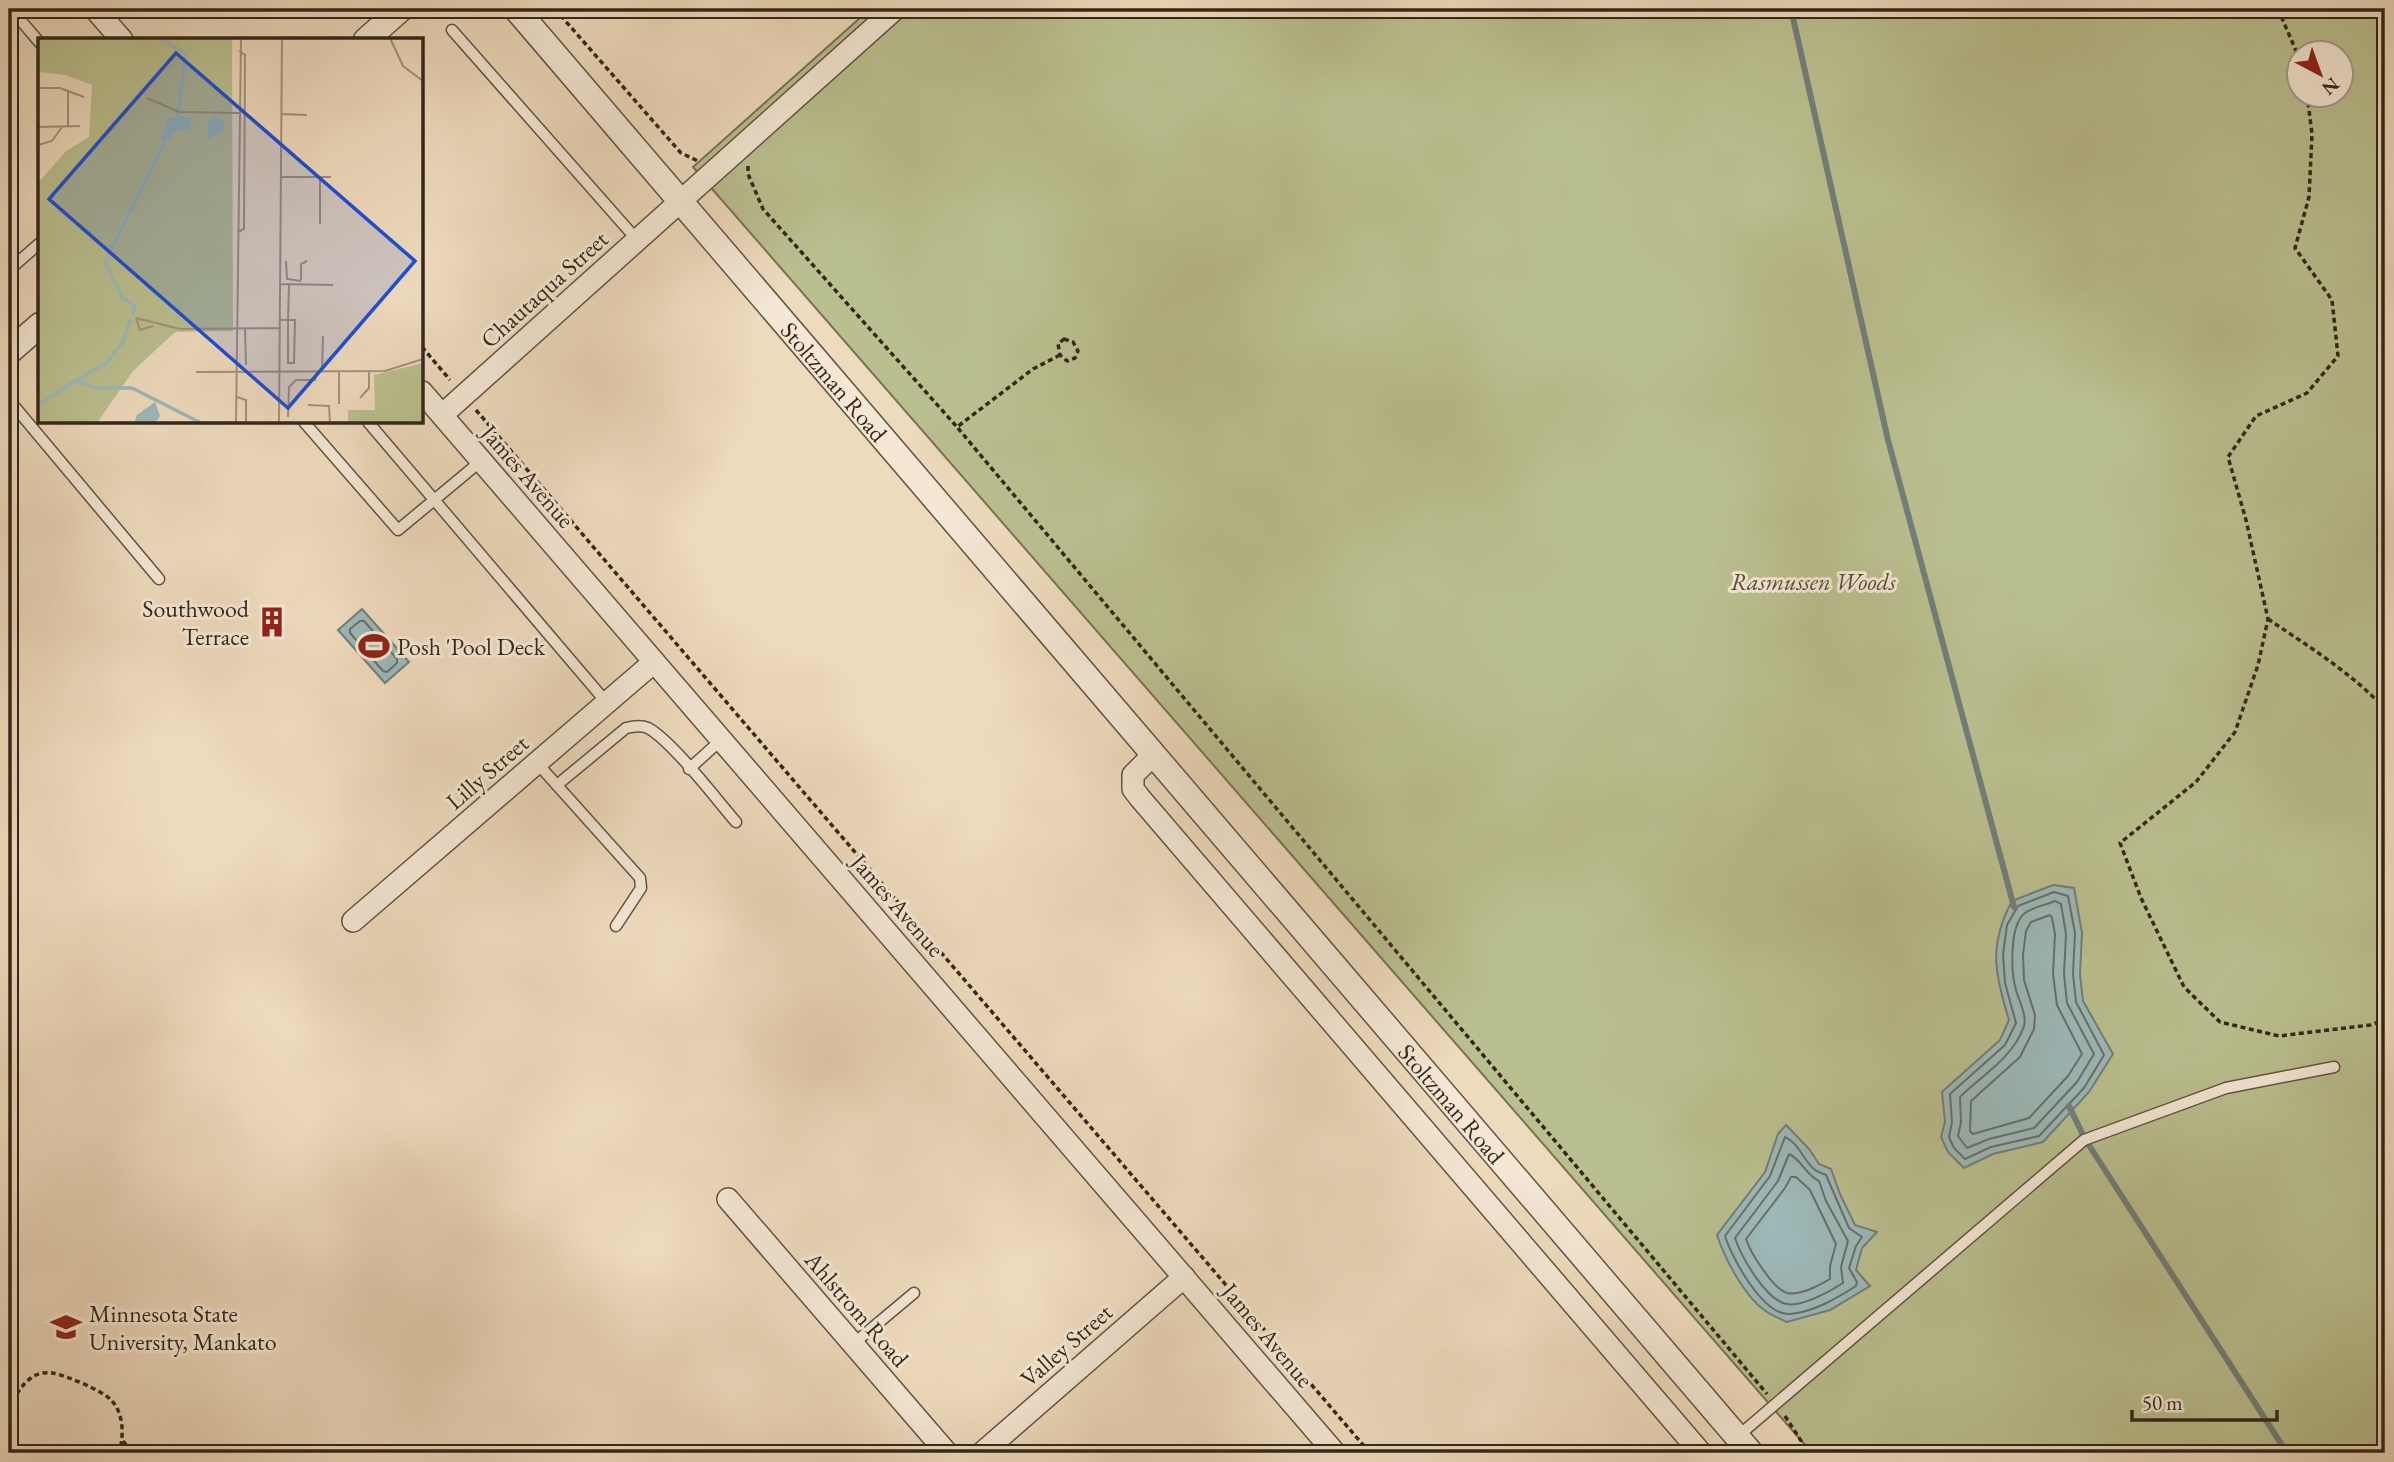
<svg xmlns="http://www.w3.org/2000/svg" width="2394" height="1462" viewBox="0 0 2394 1462" font-family="'EB Garamond',serif">
<rect width="100%" height="100%" fill="#eedabd"/>
<filter id="stains"><feTurbulence type="fractalNoise" baseFrequency=".00286" numOctaves="4"/><feColorMatrix values="0 0 0 0 .2 0 0 0 0 .09 0 0 0 0 .02 0 0 0 .5 -.17"/></filter>
<radialGradient id="worn" r=".72"><stop offset=".6" stop-color="#630" stop-opacity="0"/><stop offset="1" stop-color="#630" stop-opacity=".3"/></radialGradient>
<path fill="#babf8f" stroke="#767354" stroke-width="2" fill-rule="evenodd" d="M870 9H2385V1453H1812L693 167ZM2300 52H2342V94H2300Z"/>
<g fill="#9cb9b9" stroke="#727f79" stroke-width="2">
<path d="M362 609 409 662 385 683 338 630Z"/>
<path d="M2053 885 2074 888 2082 933 2080 974 2083 1001 2113 1054 2089 1092 2043 1142 1993 1154 1964 1168 1948 1152 1941 1137 1945 1122 1942 1092 2000 1040 2009 1020C1995 975 1988 945 2012 901Z"/>
<path d="M1786 1125 1809 1149 1819 1164 1831 1169 1840 1194 1855 1225 1877 1232 1862 1248 1856 1270 1870 1286 1830 1310 1787 1322C1781 1319 1773 1316 1767 1312 1745 1298 1725 1259 1717 1235L1765 1172 1778 1134Z"/>
</g>
<g fill="none" stroke-linecap="round" stroke-linejoin="round">
<g stroke="#67706a" stroke-width="2">
<path d="M360 621H364L397 659V663L387 672 383 671 350 633V629Z"/>
<path d="M2054 892 2068 896 2075 933 2073 974 2076 1002 2104 1055 2084 1088 2039 1136 1991 1147 1965 1159 1954 1148 1949 1137 1952 1122 1950 1094 2005 1045 2016 1023 2005 983 2003 954 2007 925 2018 906Z"/>
<path d="M2055 901 2061 904 2066 934 2064 974 2067 1003 2094 1054 2077 1082 2034 1128 1989 1139 1967 1148 1958 1136 1961 1122 1960 1097C1982 1075 2013 1058 2024 1026 2027 1015 2019 1001 2016 990 2011 973 2009 925 2025 913 2033 907 2046 905 2055 901Z"/>
<path d="M2050 915 2052 918 2055 934 2053 974 2057 1005 2082 1054 2068 1076 2029 1118 1973 1134 1970 1131 1971 1101 2020 1057 2034 1029 2035 1015 2024 980 2023 955 2026 931 2031 922Z"/>
<path d="M1785 1137C1799 1143 1803 1160 1814 1169 1817 1172 1822 1173 1826 1175L1849 1228 1862 1237 1856 1246 1849 1268 1857 1282 1856 1286C1837 1298 1814 1312 1790 1314 1763 1316 1732 1258 1725 1236L1770 1176Z"/>
<path d="M1789 1154C1801 1159 1806 1175 1819 1181L1826 1201 1848 1241 1841 1267 1843 1283C1831 1291 1802 1307 1787 1304 1766 1301 1741 1256 1735 1238L1778 1181Z"/>
<path d="M1791 1177H1796L1810 1190 1836 1244 1830 1266V1279C1820 1285 1799 1296 1787 1293 1773 1289 1750 1252 1746 1239L1785 1188Z"/>
</g>
<g stroke="#727f79" stroke-width="6">
<path d="M1791 9 1888 440 2014 907"/>
<path d="M2069 1106 2085 1139 2287 1453"/>
</g>
<g stroke="#615443" stroke-width="13">
<g id="service">
<path d="M11 9 40 43"/>
<path d="M452 30 638 241"/>
<path d="M9 270 40 243"/>
<path d="M9 400 159 579"/>
<path d="M304 422 398 530 481 461"/>
<path d="M368 422 607 703"/>
<path d="M537 763 640 878 641 888 616 926"/>
<path d="M689 769 721 740"/>
<path d="M557 785 626 728C634 726 641 725 648 728 672 741 716 799 736 822"/>
<path d="M853 1344 914 1293"/>
<path d="M1737 1437 2084 1140 2226 1088 2334 1067"/>
</g>
</g>
<g stroke="#615443" stroke-width="24">
<g id="minor">
<path d="M95 9 122 40"/>
<path d="M422 392 1335 1453"/>
<path d="M442 415 895 9"/>
<path d="M1154 754 1133 775V789L1140 798 1701 1453"/>
<path d="M353 921 654 662"/>
<path d="M728 1199 947 1453"/>
<path d="M982 1453 1184 1277"/>
</g>
</g>
<g stroke="#615443" stroke-width="27">
<g id="tertiary">
<path id="s1" d="M516 9 1751 1453"/>
<path d="M366 40 401 9"/>
<path d="M9 352 40 325"/>
</g>
</g>
<g stroke="#32271a" stroke-width="3.5" stroke-dasharray="5 3.5" stroke-linecap="butt">
<path d="M555 9 681 153 698 161"/>
<path d="M2278 9 2300 60"/>
<path d="M2307 94 2312 134 2309 197 2295 248 2332 300 2338 356 2307 393 2256 416 2228 457 2246 520 2268 619 2258 665 2235 732 2196 782 2120 843 2141 898 2184 987 2220 1022 2279 1036 2370 1025 2385 1020"/>
<path d="M748 166V174L763 209 957 427"/>
<path d="M1064 339 1073 342 1078 351 1075 358 1067 361 1060 355 1058 344Z"/>
<path d="M422 347 450 380"/>
<path d="M1060 355 1033 369 957 427 1767 1394"/>
<path d="M476 410 1370 1453"/>
<path d="M2268 619C2308 646 2353 674 2385 709"/>
<path d="M9 1409C14 1398 21 1385 31 1378 37 1373 46 1372 52 1373 65 1375 104 1391 112 1401 124 1414 124 1437 119 1453"/>
<path d="M1785 1416 1809 1453"/>
<path d="M123 1441 133 1453"/>
</g>
<use href="#service" stroke="#f4e7d4" stroke-width="10"/>
<use href="#minor" stroke="#f4e7d4" stroke-width="21"/>
<use href="#tertiary" stroke="#f4e7d4" stroke-width="24"/>
</g>
<defs>
<g id="building-bare" transform="scale(2.415)"><path d="M-4-6H4V6H1V3H-1V6H-4ZM-2.5-4.3h1.7v1.8h-1.7ZM.8-4.3h1.7v1.8H.8ZM-2.5-1h1.7V.8h-1.7ZM.8-1h1.7V.8H.8Z" fill="#8f2418" stroke="#f4e7d4" stroke-width="2.5" paint-order="stroke"/></g>
<g id="stadium-bare" transform="scale(2.415)"><path d="M0-5a6.5 5 0 1 0 0 10a6.5 5 0 1 0 0-10ZM-3.5-1.8h7v3.6h-7Z" fill="#8f2418" stroke="#f4e7d4" stroke-width="2.5" paint-order="stroke"/></g>
<g id="university-bare" transform="scale(2.415)"><path d="M0-5L7-2L0 1L-7-2ZM-4 1L0 2.5L4 1V4Q0 6-4 4Z" fill="#8f2418" stroke="#f4e7d4" stroke-width="2.5" paint-order="stroke"/></g>
</defs>
<g fill-rule="evenodd">
<use href="#building-bare" x="272" y="622"/>
<use href="#stadium-bare" x="374" y="646"/>
<use href="#university-bare" x="66" y="1327"/>
</g>
<g text-anchor="middle" dominant-baseline="central" stroke-width="6" stroke-linejoin="round" paint-order="stroke">
<g font-size="24" fill="#32271a" stroke="#f4e7d4">
<text transform="translate(544 289) rotate(-42)">Chautaqua Street</text>
<text stroke="none"><textPath href="#s1" startOffset="490">Stoltzman Road</textPath></text>
<text transform="translate(528 476) rotate(49)">James Avenue</text>
<text transform="translate(487 772) rotate(-41)">Lilly Street</text>
<text transform="translate(898 905) rotate(49)">James Avenue</text>
<text stroke="none"><textPath href="#s1" startOffset="1440">Stoltzman Road</textPath></text>
<text transform="translate(857 1309) rotate(49)">Ahlstrom Road</text>
<text transform="translate(1268 1335) rotate(50)">James Avenue</text>
<text transform="translate(1066 1345) rotate(-41)">Valley Street</text>
</g>
<g font-size="24" font-style="italic" fill="#544d37" stroke="#f4e7d4">
<text x="1813" y="581">Rasmussen Woods</text>
</g>
<g font-size="24" fill="#32271a" stroke="#f4e7d4" text-anchor="start">
<text x="249" y="608" text-anchor="end">Southwood<tspan x="249" dy="28">Terrace</tspan></text>
<text x="397" y="646">Posh 'Pool Deck</text>
<text x="89" y="1313">Minnesota State<tspan x="89" dy="28">University, Mankato</tspan></text>
</g>
</g>
<g transform="translate(38 38)">
<rect width="385" height="385" fill="#eedabd"/>
<path d="M0 0H194L195 293 137 294 95 333 59 385H0V145L28 113 51 99 54 47 27 37 0 34ZM385 325V385H310V372H337L336 337Z" fill="#babf8f"/>
<path d="M145 78 155 82 151 91 138 93 130 103 122 102 130 80ZM175 78 186 82 187 93 169 102 170 83ZM117 364 122 378 117 385H96L99 377Z" fill="#9cb9b9"/>
<path fill="none" stroke="#9cb9b9" stroke-width="3.5" d="M121 0 148 16 139 80M94 277 97 268 85 261 67 224 127 104M38 343 58 350H94L163 385M0 366 69 324 85 304 93 281"/>
<path fill="none" stroke="#a3927c" stroke-width="2" d="M352 0 365 28 385 43M0 50H22L46 59M30 52V88M109 60 141 74 201 75M243 76 269 77M0 89 42 88M0 107 14 103 24 89M243 139H293M282 186V139M200 194 206 191 207 17 201 13M248 223 249 241 263 243M263 242V226L269 223M242 246 295 247M98 280 142 291 242 290M98 280 102 292 115 288M242 282H257L256 325H250V282L251 247M207 290 208 327M158 334 347 333 385 321M284 334 285 298M301 334V366M199 359 208 362V385M322 360 331 350V333M270 367 291 368 292 385M250 379 251 349 258 342H277L279 334M198 385 203 0M241 385 244 0"/>
<path fill="#1d4ed8" fill-opacity="0.15" stroke="#1d4ed8" stroke-width="3.5" d="M138 15 377 223 250 370 11 161Z"/>
<rect width="385" height="385" fill="none" stroke="#32271a" stroke-width="3.5"/>
</g>
<rect width="2394" height="1462" fill="none" stroke="#eedabd" stroke-width="35"/>
<rect x="10" y="10" width="2373" height="1441" fill="none" stroke="#32271a" stroke-width="3.5"/>
<rect x="18" y="18" width="2359" height="1427" fill="none" stroke="#32271a" stroke-width="2"/>
<g transform="translate(2320 74) rotate(139)"><circle r="33" fill="#f4e7d4" stroke="#a69a8a" stroke-width="2"/>
<path d="M0-5L12 26L0 18L-12 26Z" fill="#8f2418"/>
<text y="-10" font-size="19" font-weight="bold" text-anchor="middle" fill="#32271a">N</text>
</g>
<path d="M2132 1410v10h145v-10" fill="none" stroke="#32271a" stroke-width="3.5"/>
<text x="2142" y="1410" font-size="21" fill="#32271a" stroke="#f4e7d4" stroke-width="5" paint-order="stroke">50 m</text>
<rect width="100%" height="100%" filter="url(#stains)"/>
<rect width="100%" height="100%" fill="url(#worn)"/>
</svg>
